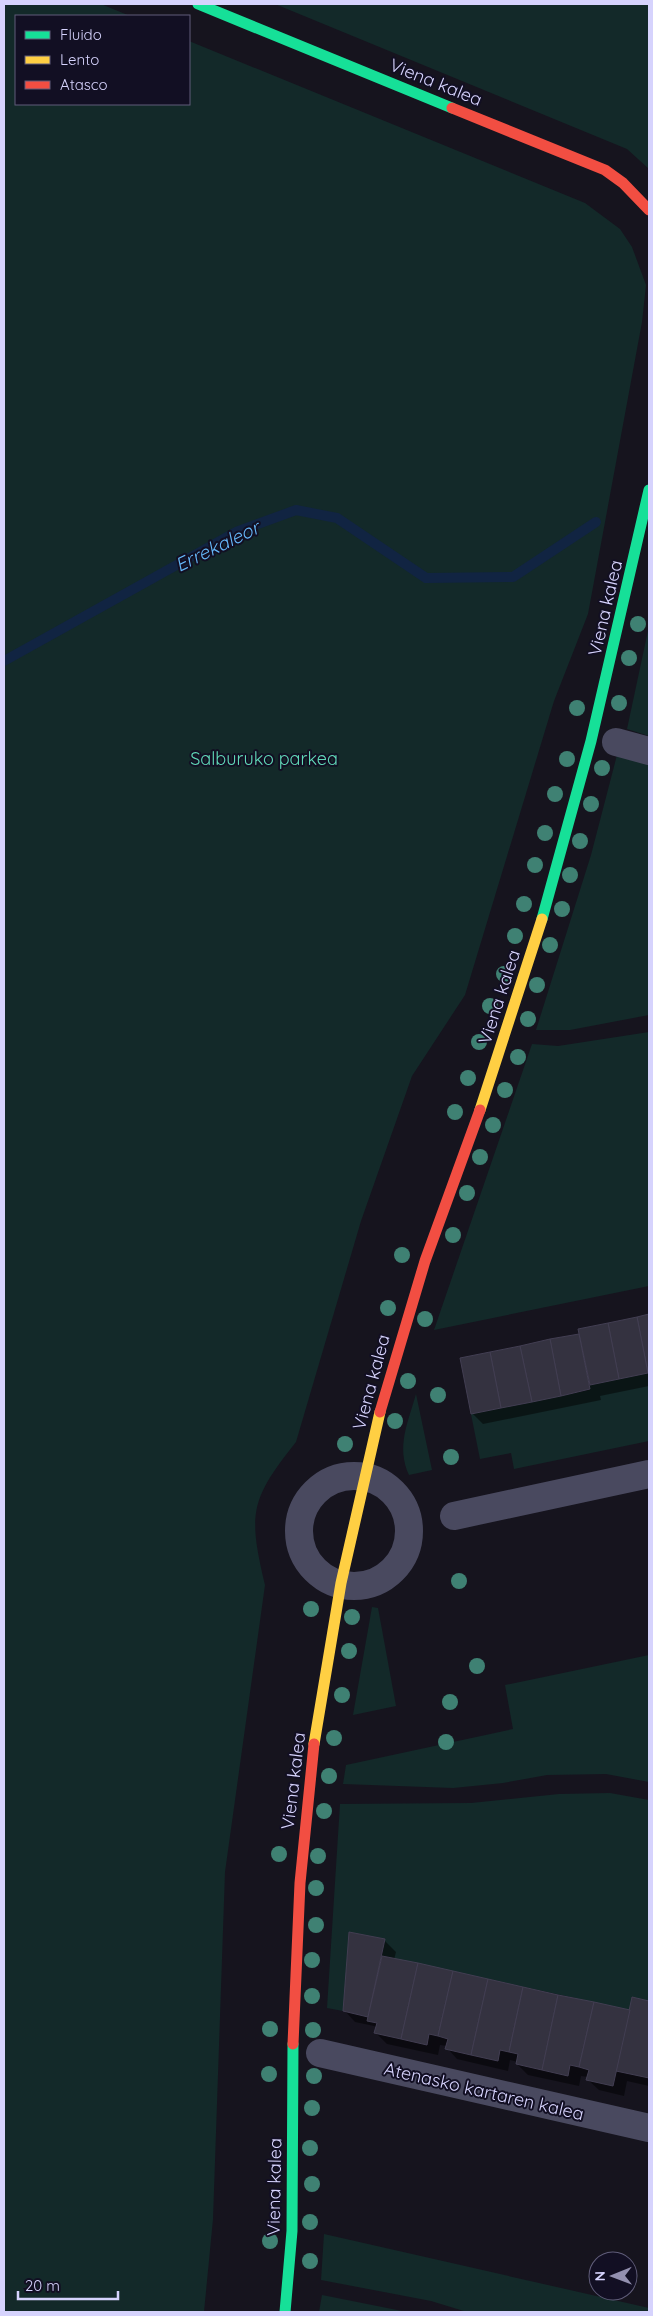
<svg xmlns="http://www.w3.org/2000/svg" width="653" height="2316" viewBox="0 0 653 2316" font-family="Quicksand,sans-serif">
<rect width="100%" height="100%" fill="#16141e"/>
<g fill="#132929">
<path d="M4 4H101L130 16H16V104H189V41L585 203 620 229 632 247 646 285 642 322 588 614 554 701 465 995 412 1076 361 1221 296 1442C250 1500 248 1513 265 1585L225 1872 213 2219 204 2312H4Z"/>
<path d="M275 4H649V169L627 149Z"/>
<path d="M649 626V736L627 729Z"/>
<path d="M617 755 649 764V1015L570 1030H536L591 855Z"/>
<path d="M649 1032V1286L434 1330 532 1044 558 1046Z"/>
<path d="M649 1373V1441L514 1469 511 1453 480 1459 471 1414 590 1390V1385Z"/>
<path d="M416 1394 432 1470 409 1475C396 1446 408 1423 416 1394Z"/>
<path d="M372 1607 378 1608 396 1706 353 1715Z"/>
<path d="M649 1655V1782L606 1774 547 1775 503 1783 453 1788 343 1784 346 1765 513 1729 505 1685Z"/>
<path d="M610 1793 649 1800V2001L632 1997 630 2010 382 1956 385 1939 349 1932 343 2011 327 2008 340 1804 471 1803 559 1794Z"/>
<path d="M324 2234 649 2308V2312H467L431 2301 321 2280Z"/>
<path d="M322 2295 407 2312H319Z"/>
</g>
<g fill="#0007">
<path d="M649 1315V1386L600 1396 601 1400 483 1424 472 1413 461 1359 580 1335V1330Z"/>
<path d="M350 1933 385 1941 396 1952 394 1960 631 2012 633 1999 649 2002V2086L627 2081 624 2096 599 2090 588 2080V2077L581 2076 579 2086 528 2075 517 2064 518 2062 510 2060 508 2071 457 2059 447 2048V2046L440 2045 438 2055 387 2044 376 2033 377 2028 374 2026 355 2022 344 2010Z"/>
</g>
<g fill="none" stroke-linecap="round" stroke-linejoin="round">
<path stroke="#112442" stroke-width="10" d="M4 661 236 532 296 510 337 518 426 578 513 577 596 522"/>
</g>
<g fill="#343240" stroke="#423e52">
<path d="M649 1314V1373H648L637 1317Z"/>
<path d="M637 1317 648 1373 619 1379 608 1323Z"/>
<path d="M608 1323 619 1379 590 1385 578 1329Z"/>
<path d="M579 1334 590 1389 561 1396 550 1339Z"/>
<path d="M550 1339 561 1396 532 1402 520 1346Z"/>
<path d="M520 1346 532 1402 501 1408 490 1352Z"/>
<path d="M490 1352 501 1408 471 1414 460 1358Z"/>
<path d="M349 1932 385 1939 368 2017 343 2011Z"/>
<path d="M382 1956 418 1963 401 2039 374 2033 377 2023 367 2021Z"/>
<path d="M418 1963 453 1971 438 2036 429 2034 427 2045 401 2039Z"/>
<path d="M453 1971 488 1979 471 2055 445 2049 448 2039 438 2036Z"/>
<path d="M488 1979 523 1987 509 2052 500 2050 498 2061 471 2055Z"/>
<path d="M523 1987 558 1995 542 2070 516 2064 518 2054 509 2052Z"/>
<path d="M558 1995 594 2002 579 2067 570 2065 568 2076 542 2070Z"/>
<path d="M632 1997 649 2001V2078L616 2071Z"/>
<path d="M594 2002 630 2010 613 2086 586 2080 589 2070 579 2067Z"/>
</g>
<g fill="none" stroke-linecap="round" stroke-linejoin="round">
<g stroke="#49495f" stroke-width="28">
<path d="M616 742 649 751"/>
<circle cx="354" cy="1531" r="55"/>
<path d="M454 1516 649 1474"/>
<path d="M320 2053 649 2128"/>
</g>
<g stroke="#16e098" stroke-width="11">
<path d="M198 4 452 108"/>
<path d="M542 919 591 741 649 490"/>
<path d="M285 2312 292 2231 293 2044"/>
</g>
<g stroke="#ffcf43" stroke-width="11">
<path d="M480 1110 542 919"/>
<path d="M314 1744 341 1583 380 1412"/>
</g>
<g stroke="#f24e42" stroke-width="11">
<path d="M452 108 605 170 623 183 649 210"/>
<path d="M380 1412 425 1261 480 1110"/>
<path d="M293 2044 300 1883 314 1744"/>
</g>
</g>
<g fill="#3f8173">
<circle cx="638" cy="624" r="8"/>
<circle cx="629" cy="658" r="8"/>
<circle cx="619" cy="703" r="8"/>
<circle cx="577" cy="708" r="8"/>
<circle cx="567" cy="759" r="8"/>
<circle cx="602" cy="768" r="8"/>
<circle cx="555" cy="794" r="8"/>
<circle cx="591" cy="804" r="8"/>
<circle cx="545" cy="833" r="8"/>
<circle cx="580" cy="841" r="8"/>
<circle cx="535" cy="865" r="8"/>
<circle cx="570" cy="875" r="8"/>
<circle cx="524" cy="904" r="8"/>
<circle cx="562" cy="909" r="8"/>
<circle cx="515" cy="936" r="8"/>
<circle cx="550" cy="945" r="8"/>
<circle cx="504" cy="974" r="8"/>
<circle cx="537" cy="985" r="8"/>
<circle cx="490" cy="1006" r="8"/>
<circle cx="528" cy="1019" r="8"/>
<circle cx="479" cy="1042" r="8"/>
<circle cx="518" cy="1057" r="8"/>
<circle cx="468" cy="1078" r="8"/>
<circle cx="505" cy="1090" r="8"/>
<circle cx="455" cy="1112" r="8"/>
<circle cx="493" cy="1125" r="8"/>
<circle cx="480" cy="1157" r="8"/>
<circle cx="467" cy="1193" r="8"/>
<circle cx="453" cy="1235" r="8"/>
<circle cx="402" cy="1255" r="8"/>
<circle cx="388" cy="1308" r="8"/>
<circle cx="425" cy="1319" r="8"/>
<circle cx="408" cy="1381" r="8"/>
<circle cx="438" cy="1395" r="8"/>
<circle cx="395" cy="1421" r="8"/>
<circle cx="345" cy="1444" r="8"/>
<circle cx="451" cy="1457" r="8"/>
<circle cx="459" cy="1581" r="8"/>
<circle cx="311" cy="1609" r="8"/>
<circle cx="352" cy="1617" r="8"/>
<circle cx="349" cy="1651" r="8"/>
<circle cx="477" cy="1666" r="8"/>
<circle cx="342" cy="1695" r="8"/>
<circle cx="450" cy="1702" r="8"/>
<circle cx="334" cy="1738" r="8"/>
<circle cx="446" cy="1742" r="8"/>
<circle cx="329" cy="1776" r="8"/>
<circle cx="324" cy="1811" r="8"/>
<circle cx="279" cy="1854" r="8"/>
<circle cx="318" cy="1856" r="8"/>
<circle cx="316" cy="1888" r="8"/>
<circle cx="316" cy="1925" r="8"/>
<circle cx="312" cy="1960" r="8"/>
<circle cx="312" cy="1996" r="8"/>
<circle cx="270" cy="2029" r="8"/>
<circle cx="313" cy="2030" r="8"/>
<circle cx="269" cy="2074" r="8"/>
<circle cx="314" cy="2076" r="8"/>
<circle cx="312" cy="2108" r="8"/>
<circle cx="310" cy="2148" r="8"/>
<circle cx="312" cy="2184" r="8"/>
<circle cx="310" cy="2222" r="8"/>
<circle cx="270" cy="2241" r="8"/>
<circle cx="310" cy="2261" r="8"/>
</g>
<g text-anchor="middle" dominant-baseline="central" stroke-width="4" stroke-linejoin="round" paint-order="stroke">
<g font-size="18" fill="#d6d3fd" stroke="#120f23">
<text transform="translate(436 82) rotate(22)">Viena kalea</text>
<text transform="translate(605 608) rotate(-77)">Viena kalea</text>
<text transform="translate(499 997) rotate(-72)">Viena kalea</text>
<text transform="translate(371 1382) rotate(-75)">Viena kalea</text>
<text transform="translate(293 1781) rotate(-83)">Viena kalea</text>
<text transform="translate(484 2091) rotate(13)">Atenasko kartaren kalea</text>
<text transform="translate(274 2187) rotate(-89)">Viena kalea</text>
</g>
<g font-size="18" fill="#61dab9" stroke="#120f23">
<text x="264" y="758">Salburuko parkea</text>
</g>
<g font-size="19" font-style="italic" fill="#65b8f9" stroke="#120f23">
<text transform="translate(217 546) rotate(-26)">Errekaleor</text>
</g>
</g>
<rect width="653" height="2316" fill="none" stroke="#d6d3fd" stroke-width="10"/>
<rect x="15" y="15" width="175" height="90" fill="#120f23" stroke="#605d7a"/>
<rect x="25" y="31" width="25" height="8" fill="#16e098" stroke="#605d7a"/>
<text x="60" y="40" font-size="15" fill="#d6d3fd">Fluido</text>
<rect x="25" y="56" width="25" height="8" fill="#ffcf43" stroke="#605d7a"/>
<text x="60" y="65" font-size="15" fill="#d6d3fd">Lento</text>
<rect x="25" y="81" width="25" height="8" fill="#f24e42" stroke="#605d7a"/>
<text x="60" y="90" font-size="15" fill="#d6d3fd">Atasco</text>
<g transform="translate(613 2276) rotate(269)"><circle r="24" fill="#120f23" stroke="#605d7a"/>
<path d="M0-4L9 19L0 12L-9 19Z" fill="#9390af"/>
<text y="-8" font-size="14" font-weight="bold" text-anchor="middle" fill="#d6d3fd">N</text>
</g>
<path d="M18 2291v8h100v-8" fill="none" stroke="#d6d3fd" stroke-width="2.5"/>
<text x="25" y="2291" font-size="15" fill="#d6d3fd" stroke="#120f23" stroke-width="4" paint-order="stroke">20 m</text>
</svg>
